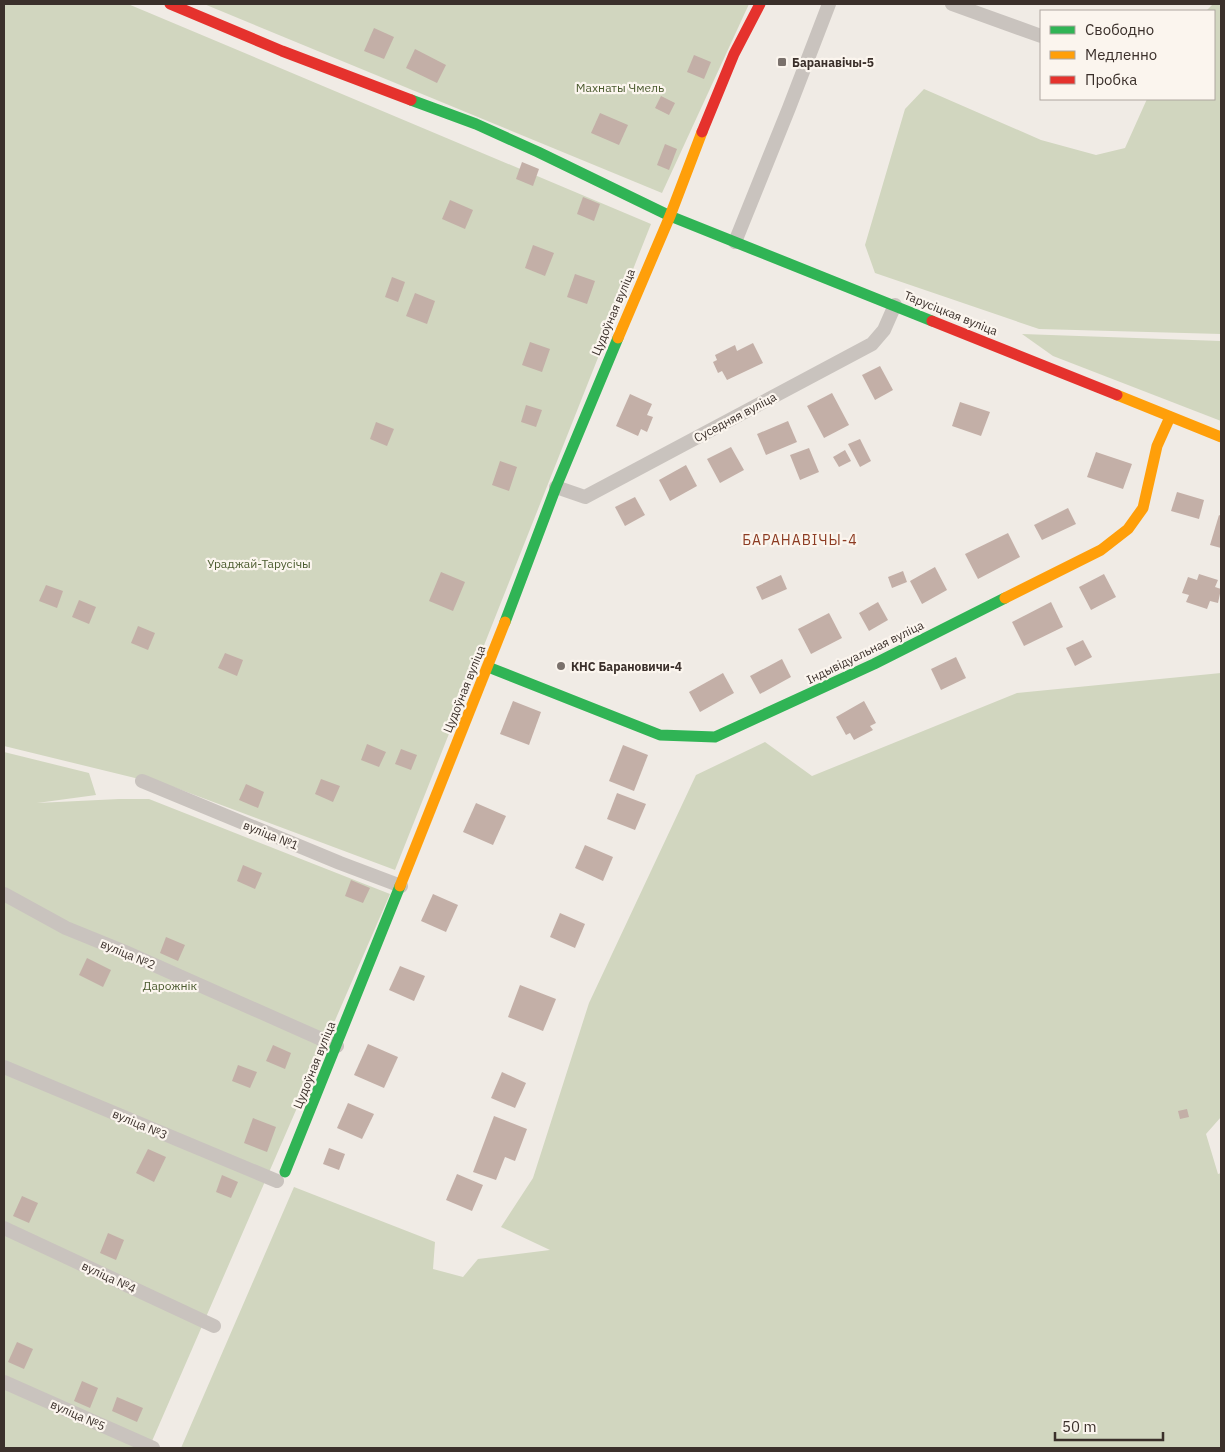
<svg xmlns="http://www.w3.org/2000/svg" width="1225" height="1452" viewBox="0 0 1225 1452" font-family="'IBM Plex Sans',sans-serif">
<rect width="100%" height="100%" fill="#f0ebe5"/>
<g fill="#d1d6bf">
<path d="M4 4H128L651 224 395 870 176 788 4 746Z"/>
<path d="M204 4H749L662 193Z"/>
<path d="M1213 4H1221V334L1039 329 875 273 865 245 905 109 924 89 1041 140 1096 155 1125 148 1147 99H1214V11H1206Z"/>
<path d="M1022 334 1221 341V421L1053 356Z"/>
<path d="M1221 673V1117L1206 1134 1218 1174 1221 1173V1448H181L294 1187 435 1242 433 1269 463 1277 478 1259 550 1250 501 1227 533 1178 589 1003 696 775 765 742 812 776 1017 693Z"/>
<path d="M4 752 89 773 96 795 37 803 119 799H149L390 894 149 1448H4Z"/>
</g>
<g fill="#c3afa7">
<path d="M374 28 394 37 384 59 364 51Z"/>
<path d="M415 49 446 65 437 83 406 68Z"/>
<path d="M694 55 711 62 704 79 687 72Z"/>
<path d="M661 96 675 103 669 115 655 108Z"/>
<path d="M600 113 628 125 619 145 591 133Z"/>
<path d="M665 144 677 149 669 170 657 165Z"/>
<path d="M522 162 539 169 533 186 516 179Z"/>
<path d="M583 197 600 204 594 221 577 214Z"/>
<path d="M450 200 473 210 465 229 442 219Z"/>
<path d="M533 245 554 253 545 276 525 268Z"/>
<path d="M575 274 595 281 587 304 567 297Z"/>
<path d="M392 277 405 282 398 302 385 297Z"/>
<path d="M415 293 435 301 427 324 406 316Z"/>
<path d="M530 342 550 349 542 372 522 365Z"/>
<path d="M753 343 763 363 727 380 722 371 718 373 713 362 717 360 715 355 735 345 737 351Z"/>
<path d="M880 366 893 390 875 400 862 375Z"/>
<path d="M832 393 849 425 824 438 807 406Z"/>
<path d="M630 394 652 404 647 415 653 417 647 432 641 429 638 436 616 426Z"/>
<path d="M960 402 990 412 981 436 952 426Z"/>
<path d="M526 405 542 410 536 427 521 422Z"/>
<path d="M788 421 797 442 766 455 757 434Z"/>
<path d="M376 422 394 429 387 446 370 439Z"/>
<path d="M860 439 871 461 860 467 848 444Z"/>
<path d="M731 447 744 470 720 483 707 459Z"/>
<path d="M809 448 819 472 800 480 790 455Z"/>
<path d="M845 450 851 461 839 467 833 457Z"/>
<path d="M1096 452 1132 464 1123 489 1087 477Z"/>
<path d="M500 461 517 467 509 491 492 485Z"/>
<path d="M686 465 697 486 670 501 659 480Z"/>
<path d="M1177 492 1204 500 1199 519 1171 511Z"/>
<path d="M635 497 645 515 625 526 615 507Z"/>
<path d="M1068 508 1076 524 1042 540 1034 525Z"/>
<path d="M1219 515 1221 516V548L1210 545Z"/>
<path d="M1008 533 1020 557 978 579 965 554Z"/>
<path d="M935 567 947 590 922 604 910 581Z"/>
<path d="M903 571 907 582 892 588 888 577Z"/>
<path d="M441 572 465 582 453 611 429 601Z"/>
<path d="M1104 574 1116 597 1091 610 1079 587Z"/>
<path d="M1199 574 1218 580 1215 587 1221 589 1218 603 1210 601 1207 609 1186 602 1189 595 1182 593 1188 577 1197 580Z"/>
<path d="M781 575 787 589 762 600 756 587Z"/>
<path d="M46 585 63 591 57 608 39 601Z"/>
<path d="M79 600 96 607 89 624 72 617Z"/>
<path d="M878 602 888 620 869 631 859 613Z"/>
<path d="M1051 602 1063 627 1024 646 1012 622Z"/>
<path d="M829 613 842 638 811 654 798 629Z"/>
<path d="M138 626 155 633 148 650 131 643Z"/>
<path d="M1083 640 1092 657 1075 666 1066 648Z"/>
<path d="M225 653 243 660 237 676 218 668Z"/>
<path d="M956 657 966 678 941 690 931 669Z"/>
<path d="M782 659 791 677 760 694 750 676Z"/>
<path d="M723 673 734 693 700 712 689 692Z"/>
<path d="M513 701 541 712 529 745 500 734Z"/>
<path d="M864 701 876 723 870 726 873 730 854 740 850 733 846 735 836 717Z"/>
<path d="M367 744 386 752 379 767 361 760Z"/>
<path d="M623 745 648 755 634 791 609 781Z"/>
<path d="M401 749 417 755 411 770 395 764Z"/>
<path d="M321 779 340 786 333 802 315 794Z"/>
<path d="M246 784 264 792 258 808 239 800Z"/>
<path d="M617 793 646 804 635 830 607 819Z"/>
<path d="M476 803 506 816 493 845 463 832Z"/>
<path d="M585 845 613 857 603 881 575 868Z"/>
<path d="M243 865 262 873 255 889 237 881Z"/>
<path d="M351 880 370 888 363 903 345 896Z"/>
<path d="M433 894 458 905 446 932 421 921Z"/>
<path d="M560 913 585 924 575 948 550 937Z"/>
<path d="M166 937 185 945 178 961 160 953Z"/>
<path d="M87 958 111 970 103 987 79 975Z"/>
<path d="M400 966 425 976 414 1001 389 990Z"/>
<path d="M520 985 556 999 543 1031 508 1017Z"/>
<path d="M368 1044 398 1057 384 1088 354 1075Z"/>
<path d="M273 1045 291 1053 285 1069 266 1061Z"/>
<path d="M238 1065 257 1072 250 1088 232 1081Z"/>
<path d="M502 1072 526 1083 515 1108 491 1098Z"/>
<path d="M348 1103 374 1114 362 1139 337 1128Z"/>
<path d="M1187 1109 1189 1117 1180 1119 1178 1111Z"/>
<path d="M494 1116 527 1129 515 1161 505 1157 496 1180 473 1172Z"/>
<path d="M253 1118 276 1127 267 1152 244 1143Z"/>
<path d="M329 1148 345 1154 339 1170 323 1164Z"/>
<path d="M148 1149 166 1157 154 1182 136 1173Z"/>
<path d="M457 1174 483 1185 472 1211 446 1200Z"/>
<path d="M222 1175 238 1182 231 1198 216 1192Z"/>
<path d="M22 1196 38 1203 29 1223 13 1216Z"/>
<path d="M108 1233 124 1240 116 1260 100 1253Z"/>
<path d="M17 1342 33 1349 24 1369 8 1362Z"/>
<path d="M82 1381 98 1388 90 1408 74 1401Z"/>
<path d="M117 1397 143 1408 137 1422 112 1411Z"/>
</g>
<g fill="none" stroke-linecap="round" stroke-linejoin="round">
<g stroke="#c9c3be" stroke-width="14">
<path d="M952 4 1041 36"/>
<path d="M735 242 789 108 829 4"/>
<path d="M556 487 585 497 872 344 884 330 895 305"/>
<path d="M142 781 340 863 401 886"/>
<path d="M4 894 66 928 125 952 337 1046"/>
<path d="M4 1067 277 1181"/>
<path d="M4 1228 214 1326"/>
<path d="M4 1382 153 1448"/>
</g>
<g stroke="#30b455" stroke-width="11">
<path d="M411 100 476 124 538 152 670 216 932 321"/>
<path d="M505 622 556 487 618 338"/>
<path d="M488 667 660 735 715 737 874 664 1005 598"/>
<path d="M285 1172 400 886"/>
</g>
<g stroke="#ff9f0a" stroke-width="11">
<path d="M618 338 670 216 702 132"/>
<path d="M1117 395 1221 437"/>
<path d="M1005 598 1101 550 1128 529 1143 508 1157 446 1170 417"/>
<path d="M400 886 505 622"/>
</g>
<g stroke="#e5322d" stroke-width="11">
<path d="M170 4 282 51 411 100"/>
<path d="M702 132 734 54 760 4"/>
<path d="M932 321 1117 395"/>
</g>
</g>
<g fill="#7a716c" stroke="#fbf5ee" stroke-width="2">
<rect x="777" y="57" width="10" height="10" rx="2.5"/>
<circle cx="561" cy="666" r="5"/>
</g>
<g text-anchor="middle" dominant-baseline="central" stroke-width="4.5" stroke-linejoin="round" paint-order="stroke">
<g font-size="12" font-weight="bold" fill="#3b302b" stroke="#fbf5ee" text-anchor="start">
<text x="792" y="62">Баранавічы-5</text>
<text x="571" y="666">КНС Барановичи-4</text>
</g>
<g font-size="12" fill="#4a5a2e" stroke="#fbf5ee">
<text x="620" y="87">Махнаты Чмель</text>
<text x="259" y="563">Ураджай-Тарусічы</text>
<text x="170" y="985">Дарожнік</text>
</g>
<g font-size="12" fill="#3b302b" stroke="#fbf5ee">
<text transform="translate(613 312) rotate(-67)">Цудоўная вуліца</text>
<text transform="translate(951 313) rotate(22)">Тарусіцкая вуліца</text>
<text transform="translate(735 417) rotate(-28)">Суседняя вуліца</text>
<text transform="translate(865 652) rotate(-26)">Індывідуальная вуліца</text>
<text transform="translate(464 689) rotate(-68)">Цудоўная вуліца</text>
<text transform="translate(271 835) rotate(22)">вуліца №1</text>
<text transform="translate(128 954) rotate(23)">вуліца №2</text>
<text transform="translate(314 1065) rotate(-68)">Цудоўная вуліца</text>
<text transform="translate(140 1124) rotate(23)">вуліца №3</text>
<text transform="translate(109 1277) rotate(25)">вуліца №4</text>
<text transform="translate(78 1415) rotate(24)">вуліца №5</text>
</g>
<g font-size="14" letter-spacing="1" fill="#8c3b22" stroke="#fbf5ee">
<text x="800" y="540">БАРАНАВІЧЫ-4</text>
</g>
</g>
<rect width="1225" height="1452" fill="none" stroke="#3b302b" stroke-width="10"/>
<rect x="1040" y="10" width="175" height="90" fill="#fbf5ee" stroke="#aea6a0"/>
<rect x="1050" y="26" width="25" height="8" fill="#30b455" stroke="#aea6a0"/>
<text x="1085" y="35" font-size="15" fill="#3b302b">Свободно</text>
<rect x="1050" y="51" width="25" height="8" fill="#ff9f0a" stroke="#aea6a0"/>
<text x="1085" y="60" font-size="15" fill="#3b302b">Медленно</text>
<rect x="1050" y="76" width="25" height="8" fill="#e5322d" stroke="#aea6a0"/>
<text x="1085" y="85" font-size="15" fill="#3b302b">Пробка</text>
<path d="M1055 1432v8h108v-8" fill="none" stroke="#3b302b" stroke-width="2.5"/>
<text x="1062" y="1432" font-size="15" fill="#3b302b" stroke="#fbf5ee" stroke-width="4" paint-order="stroke">50 m</text>
</svg>
